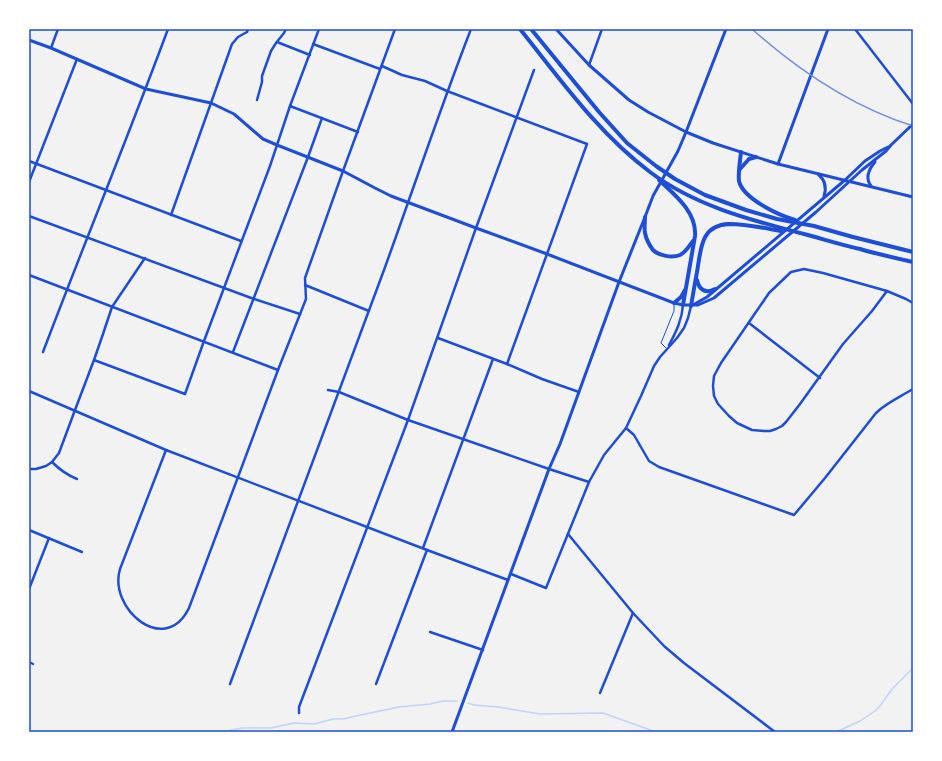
<svg xmlns="http://www.w3.org/2000/svg" width="942" height="761" viewBox="0 0 942 761" font-family="Commissioner,sans-serif">
<rect width="100%" height="100%" fill="#f2f2f2"/>
<g fill="none" stroke-linecap="round" stroke-linejoin="round">
<g stroke="#bfd3fe" stroke-width="1.5">
<path d="M468 703 474 705 498 707 540 714 603 713 656 732"/>
<path d="M222 732 242 728H271L294 723 314 724 333 719H342L399 707 430 704 443 701H457"/>
<path d="M836 732 860 721 875 711 880 706 892 689 913 668"/>
</g>
<path stroke="#1d4ed8" stroke-width="1" d="M666 348 661 343 674 311V305"/>
<g stroke="#1d4ed8" stroke-width="2.5">
<path d="M855 29 913 104"/>
<path d="M277 42 310 55"/>
<path d="M313 44 380 69"/>
<path d="M51 48 58 29"/>
<path d="M589 65 602 29"/>
<path d="M382 66 402 75 425 81 447 91 587 144 507 364"/>
<path d="M257 100 262 82V76L271 51 276 43 284 33 286 29"/>
<path d="M290 106 358 132"/>
<path d="M29 161 241 241"/>
<path d="M29 182 77 59"/>
<path d="M171 215 232 44 238 37 247 32 248 29"/>
<path d="M29 216 254 299 300 314"/>
<path d="M29 275 278 370"/>
<path d="M305 285 369 311"/>
<path d="M887 291 872 311 843 344 800 404 786 422 782 426 776 429 770 431H764L752 430 737 423 729 416 718 404 714 396 713 386 714 376 721 363 769 293 791 272 804 269 823 273 887 291 906 299 913 303"/>
<path d="M749 323 820 378"/>
<path d="M438 338 507 364 542 379 579 392"/>
<path d="M669 345C676 332 682 320 683 305"/>
<path d="M43 352C84 244 128 137 168 29"/>
<path d="M233 352 308 157 322 118"/>
<path d="M94 360 185 394 204 341 270 166 290 106 319 29"/>
<path d="M328 390 339 392 408 420 549 469 589 482"/>
<path d="M29 391 166 450 427 550 508 580"/>
<path d="M626 428 634 435 649 461 659 467 794 515 825 478 876 413C886 403 900 397 913 389"/>
<path d="M166 450 120 569C108 609 165 657 189 608L278 370 306 299 305 278 343 171 395 29"/>
<path d="M52 462C60 470 67 475 77 479"/>
<path d="M29 469H36L46 466 52 462 59 453 75 410 94 360 103 334 112 307 145 258"/>
<path d="M29 530 82 552"/>
<path d="M568 534 633 613 664 646 684 663 775 732"/>
<path d="M423 548 493 359"/>
<path d="M511 574 546 588 589 482 604 455 626 428 641 396 654 366 660 357 677 338 684 328 688 318 691 306"/>
<path d="M29 589 49 538"/>
<path d="M430 632 483 650"/>
<path d="M29 662 33 664"/>
<path d="M230 684C282 546 334 408 384 270 413 190 440 109 471 29"/>
<path d="M376 684 427 550"/>
<path d="M600 693 633 613"/>
<path d="M299 713V707L408 420 476 228 534 70"/>
</g>
<g stroke="#1d4ed8" stroke-width="3">
<path d="M29 40 51 48 146 89 211 103 234 114 263 139 277 145 343 171 375 188 391 196 476 228 547 254 674 303 683 305"/>
<path d="M778 164 828 29"/>
<path d="M452 732 549 469 560 444 619 282 645 217 653 196 678 151 686 132 726 29"/>
</g>
<g stroke="#1d4ed8" stroke-width="3">
<path d="M556 29 589 65 629 100 648 112 686 132 713 143 778 164 913 197"/>
<path d="M818 174C825 180 827 187 824 196"/>
<path d="M871 186C865 178 869 169 875 162"/>
<path d="M683 305H698L714 298 816 212 862 170 886 151 891 145 913 124"/>
<path d="M691 306 707 297 845 180 865 161 880 151 888 147"/>
</g>
<g stroke="#1d4ed8" stroke-width="4">
<path d="M520 29C560 79 599 134 650 172 695 206 751 220 804 234 823 239 841 245 860 249 877 254 895 258 913 262"/>
<path d="M531 29 599 112 627 143 656 166 675 179 705 195 746 210 777 219 814 226 853 237 913 252"/>
<path d="M741 152C740 162 738 172 739 181 743 199 779 215 795 220"/>
<path d="M740 169 749 159 756 157"/>
<path d="M659 180C674 194 697 212 695 236L683 305"/>
<path d="M645 217C645 222 644 228 645 233 646 238 650 246 653 250 659 256 672 258 680 255 686 252 689 246 693 241"/>
<path d="M697 280C699 290 706 294 715 289"/>
<path d="M674 303 681 297 685 290"/>
<path d="M691 306C693 294 695 283 697 272 701 250 700 225 729 224 747 224 764 228 781 231"/>
</g>
<path stroke="#7290e2" stroke-width="1.5" d="M752 29C799 71 853 107 913 126"/>
</g>
<rect width="942" height="761" fill="none" stroke="#ffffff" stroke-width="60"/>
<rect x="30" y="30" width="882" height="701" fill="none" stroke="#1d4ed8" stroke-width="1.5"/>
</svg>
